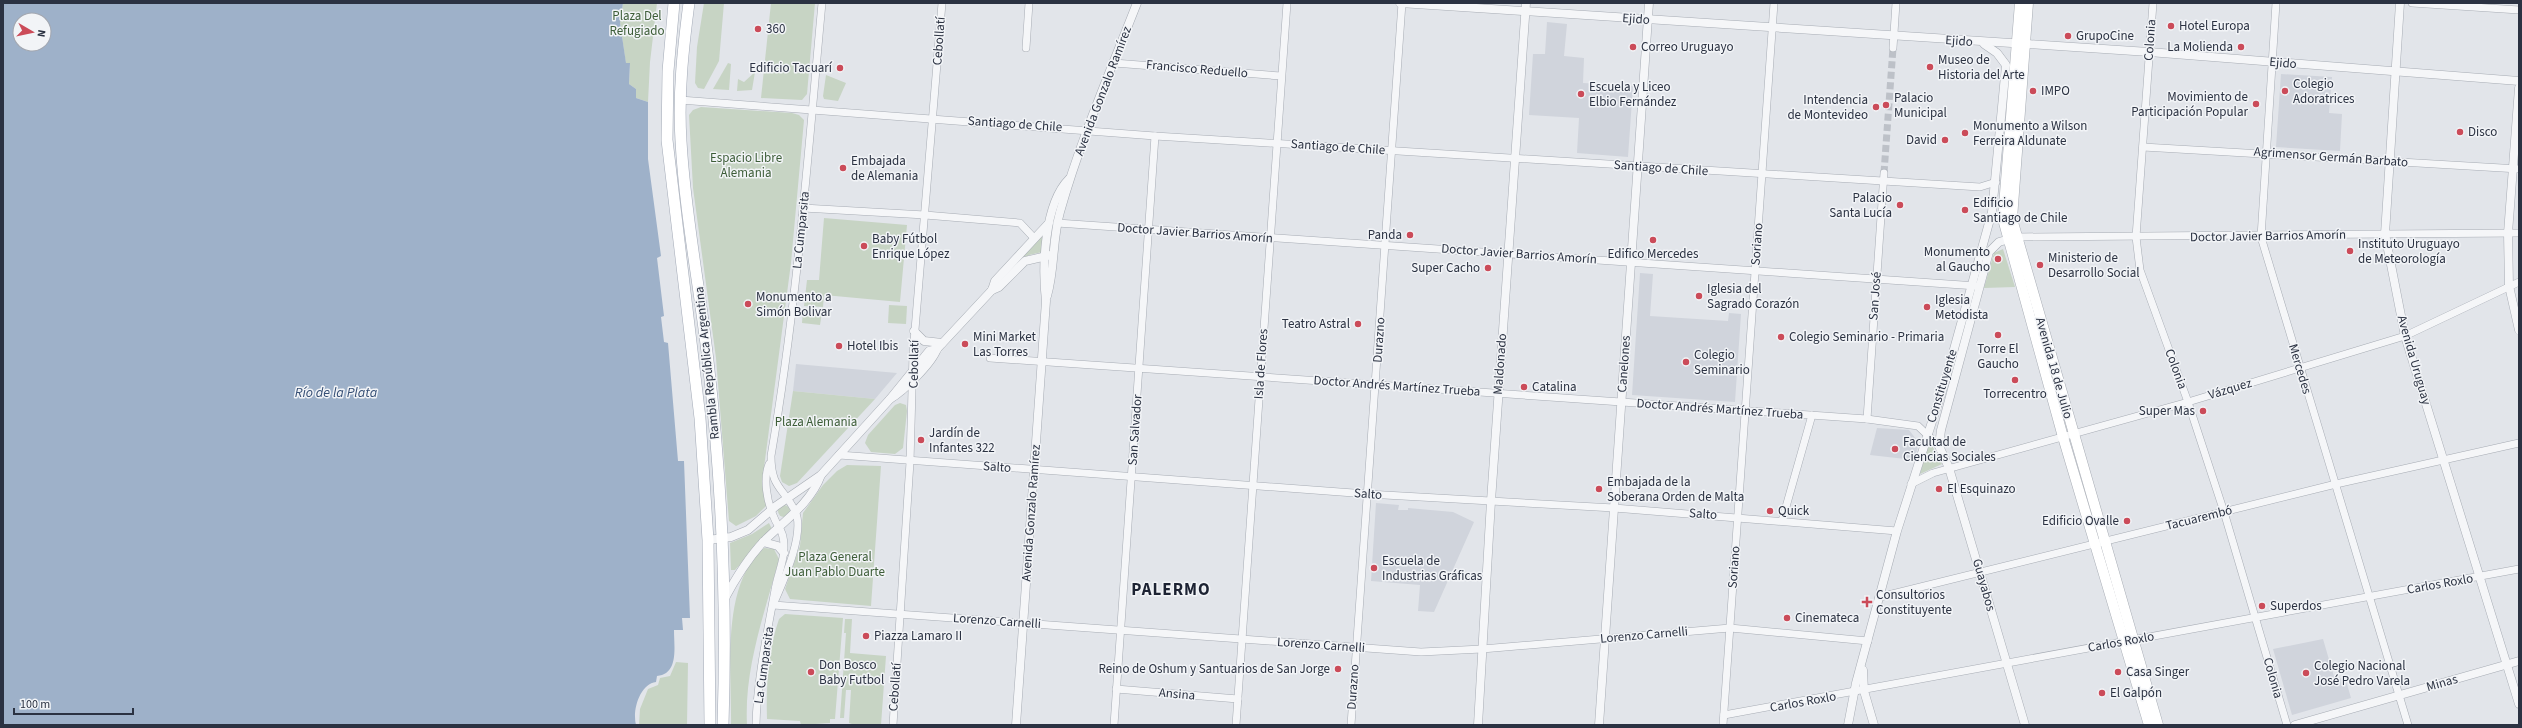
<svg xmlns="http://www.w3.org/2000/svg" width="2522" height="728" viewBox="0 0 2522 728" font-family="'Source Sans 3',sans-serif">
<rect width="100%" height="100%" fill="#e2e5ea"/>
<g fill="#d0d4dc">
<path d="M1547 22 1567 24 1564 56 1584 58 1583 83 1633 86 1628 157 1577 153 1579 118 1529 115 1533 54H1545Z"/>
<path d="M2281 74 2332 77 2329 113 2342 114 2340 151 2276 147Z"/>
<path d="M1640 273 1653 274 1650 316 1728 321 1729 313 1741 314 1735 402 1632 395Z"/>
<path d="M796 364 897 373 875 399 793 391Z"/>
<path d="M1877 428 1909 430 1919 443 1914 460 1870 455Z"/>
<path d="M1376 503 1399 505 1398 510H1408V508L1453 512 1474 522 1434 612 1418 611 1420 585 1371 581Z"/>
<path d="M2323 639 2335 680 2345 677 2351 698 2292 715 2273 649Z"/>
</g>
<g fill="#c7d4c4">
<path d="M623 3H657L650 62 648 102 636 98V89L629 84 630 64H626L620 23Z"/>
<path d="M704 3H724L719 61 704 89 698 88 695 83 697 47Z"/>
<path d="M771 3H815L807 94 802 100 761 98Z"/>
<path d="M728 63 731 64 729 90 713 89Z"/>
<path d="M755 72 752 90 737 91 738 79 744 82Z"/>
<path d="M826 75 846 83 838 101 824 99 823 96Z"/>
<path d="M701 107 792 113 799 115 804 120 791 263 763 475 767 505 756 516 736 526 729 521 716 358 693 188 689 115 693 110Z"/>
<path d="M824 218 907 225 900 302 824 295 823 307 804 306 807 280H819Z"/>
<path d="M1042 236V252L1029 255 1014 265Z"/>
<path d="M2003 249 2015 287 1984 288 1994 253Z"/>
<path d="M889 305 907 306 906 324 888 323Z"/>
<path d="M803 310 822 312 820 325 802 323Z"/>
<path d="M793 391 875 399 797 483 789 486 782 482 780 476Z"/>
<path d="M900 403 906 405 907 411 903 448 895 454 871 452 865 443 868 435 895 405Z"/>
<path d="M1930 442 1942 464 1920 474 1928 443Z"/>
<path d="M847 465 881 466 871 606 790 599 785 589 800 546 803 513 823 485 837 471Z"/>
<circle cx="784" cy="511" r="6"/>
<path d="M769 523 772 529 735 570H731L730 543 752 534Z"/>
<path d="M764 548 774 549 779 559C765 612 744 668 747 725H731C732 673 720 585 764 548Z"/>
<path d="M785 614 843 618 835 719H830V723L801 725 800 721 767 719C766 687 768 650 779 619Z"/>
<path d="M845 619H852L850 653 886 656 881 725H855L849 723 851 690H846L844 718H840L846 633H844Z"/>
<path d="M676 662 688 663 687 725H639L640 709 648 689 658 685 660 678 670 676Z"/>
</g>
<path fill="#9eb1c9" fill-rule="evenodd" d="M3 3H623L620 23 626 63H630L629 84 636 89V98L648 102V159L661 256 657 258 664 316 661 317 664 342 668 343 678 461H684L690 618H682L683 630H674C674 647 679 674 657 676L656 682C640 684 632 710 636 725H3ZM20 20H44V44H20Z"/>
<g fill="none" stroke-linecap="round" stroke-linejoin="round">
<path stroke="#bdc1c8" stroke-width="7" stroke-dasharray="7 3.5" stroke-linecap="butt" d="M1884 173 1893 48"/>
<g stroke="#a7acb4" stroke-width="8">
<g id="minor">
<path d="M2153 3 2136 237 2140 270 2188 402 2224 512 2287 725"/>
<path d="M2276 3 2261 237 2408 725"/>
<path d="M2412 3 2519 10"/>
<path d="M1026 48 1029 3"/>
<path d="M1893 48 1896 3"/>
<path d="M1114 63 1281 76"/>
<path d="M680 100 1155 136 1980 187 1996 182"/>
<path d="M2143 147 2519 169"/>
<path d="M803 208 925 215 1020 223 1034 238"/>
<path d="M1057 223 1977 286"/>
<path d="M2017 237 2519 233"/>
<path d="M990 358 1867 419 1918 426 1939 446"/>
<path d="M1867 419 1884 173"/>
<path d="M839 455 1367 494 1614 508 1897 531"/>
<path d="M1911 484 1933 473 2188 402 2405 336 2519 282"/>
<path d="M1782 521 1812 415"/>
<path d="M1880 597 2336 484 2519 443"/>
<path d="M773 605 1421 652 1482 649 1730 628 1868 641"/>
<path d="M773 605C782 584 806 533 795 511 783 487 771 488 771 456 797 306 808 154 822 3"/>
<path d="M1116 689 1238 699"/>
<path d="M1724 715 2519 569"/>
<path d="M756 725C757 680 767 634 775 590 777 576 784 562 784 548 784 529 778 529 773 515 767 501 763 479 769 464"/>
<path d="M893 725 910 462 913 354 942 3"/>
<path d="M1114 725 1155 136"/>
<path d="M1236 725 1287 3"/>
<path d="M1351 725 1402 3"/>
<path d="M1723 725 1774 3"/>
</g>
</g>
<g stroke="#a7acb4" stroke-width="9">
<g id="tertiary">
<path d="M1400 3 2149 52 2519 81"/>
<path d="M2400 3 2385 234 2405 336 2519 704"/>
<path d="M2519 88 2508 233 2509 286 2519 330"/>
<path d="M2013 238 1999 242 1989 252 1941 430 1939 446 1949 468 2025 725"/>
<path d="M992 290 999 287 1025 261 1051 255"/>
<path d="M1047 296C1055 269 1052 240 1060 212 1080 141 1110 72 1137 3"/>
<path d="M914 331 924 341 942 343"/>
<path d="M890 399C904 391 932 363 937 349L992 290 995 281 1048 224"/>
<path d="M708 540 731 537 748 530 776 506 821 475 890 399 929 351 937 349"/>
<path d="M763 542 778 546 784 553"/>
<path d="M724 600C735 579 748 558 764 541 784 521 811 503 821 475"/>
<path d="M1863 670 1864 691 1874 725"/>
<path d="M1016 725 1046 301C1042 267 1044 204 1069 179"/>
<path d="M1478 725 1491 501 1526 3"/>
<path d="M1599 725 1649 3"/>
<path d="M1848 725 1856 683 1897 531 1946 378 1992 212 2006 65 1997 53 1984 44"/>
<path d="M2295 725 2519 661"/>
</g>
</g>
<g stroke="#a7acb4" stroke-width="11">
<g id="secondary">
<path d="M2020 3 2003 219 2063 437 2149 725"/>
<path d="M2028 3 2012 219 2158 725"/>
</g>
</g>
<g stroke="#a2a9b6" stroke-width="12">
<g id="primary">
<path d="M674 3 668 71 667 140 700 418 708 540 710 725"/>
<path d="M689 3C683 49 678 95 681 141 685 215 700 288 708 361 722 482 727 604 723 725"/>
</g>
</g>
<use href="#minor" stroke="#f5f6f8" stroke-width="7"/>
<use href="#tertiary" stroke="#f5f6f8" stroke-width="8"/>
<use href="#secondary" stroke="#fff" stroke-width="10"/>
<use href="#primary" stroke="#fff" stroke-width="11"/>
</g>
<g fill="#cb4b59" stroke="#f2f4f7" stroke-width="1.5">
<circle cx="2171" cy="26" r="4"/>
<circle cx="758" cy="29" r="4"/>
<circle cx="2068" cy="36" r="4"/>
<circle cx="1633" cy="47" r="4"/>
<circle cx="2241" cy="47" r="4"/>
<circle cx="1930" cy="67" r="4"/>
<circle cx="840" cy="68" r="4"/>
<circle cx="2033" cy="91" r="4"/>
<circle cx="2285" cy="91" r="4"/>
<circle cx="1581" cy="94" r="4"/>
<circle cx="2256" cy="104" r="4"/>
<circle cx="1886" cy="105" r="4"/>
<circle cx="1876" cy="107" r="4"/>
<circle cx="2460" cy="132" r="4"/>
<circle cx="1965" cy="133" r="4"/>
<circle cx="1945" cy="140" r="4"/>
<circle cx="843" cy="168" r="4"/>
<circle cx="1900" cy="205" r="4"/>
<circle cx="1965" cy="210" r="4"/>
<circle cx="1410" cy="235" r="4"/>
<circle cx="1653" cy="240" r="4"/>
<circle cx="864" cy="246" r="4"/>
<circle cx="2350" cy="251" r="4"/>
<circle cx="1998" cy="259" r="4"/>
<circle cx="2040" cy="265" r="4"/>
<circle cx="1488" cy="268" r="4"/>
<circle cx="1699" cy="296" r="4"/>
<circle cx="748" cy="304" r="4"/>
<circle cx="1927" cy="307" r="4"/>
<circle cx="1358" cy="324" r="4"/>
<circle cx="1998" cy="335" r="4"/>
<circle cx="1781" cy="337" r="4"/>
<circle cx="965" cy="344" r="4"/>
<circle cx="839" cy="346" r="4"/>
<circle cx="1686" cy="362" r="4"/>
<circle cx="2015" cy="380" r="4"/>
<circle cx="1524" cy="387" r="4"/>
<circle cx="2203" cy="411" r="4"/>
<circle cx="921" cy="440" r="4"/>
<circle cx="1895" cy="449" r="4"/>
<circle cx="1599" cy="489" r="4"/>
<circle cx="1939" cy="489" r="4"/>
<circle cx="1770" cy="511" r="4"/>
<circle cx="2127" cy="521" r="4"/>
<circle cx="1374" cy="568" r="4"/>
<path d="M1865 596h4v4h4v4h-4v4h-4v-4h-4v-4h4z"/>
<circle cx="2262" cy="606" r="4"/>
<circle cx="1787" cy="618" r="4"/>
<circle cx="866" cy="636" r="4"/>
<circle cx="1338" cy="669" r="4"/>
<circle cx="811" cy="672" r="4"/>
<circle cx="2118" cy="672" r="4"/>
<circle cx="2306" cy="673" r="4"/>
<circle cx="2102" cy="693" r="4"/>
</g>
<g text-anchor="middle" dominant-baseline="central" stroke-width="3" stroke-linejoin="round" paint-order="stroke">
<g font-size="13" fill="#3d5d38" stroke="#f2f4f7">
<text x="637" y="16">Plaza Del<tspan x="637" dy="15">Refugiado</tspan></text>
<text x="746" y="158">Espacio Libre<tspan x="746" dy="15">Alemania</tspan></text>
<text x="816" y="422">Plaza Alemania</text>
<text x="835" y="557">Plaza General<tspan x="835" dy="15">Juan Pablo Duarte</tspan></text>
</g>
<g font-size="13" fill="#2b3242" stroke="#f2f4f7">
<text transform="translate(1636 19) rotate(4)">Ejido</text>
<text transform="translate(2150 40) rotate(-86)">Colonia</text>
<text transform="translate(939 41) rotate(-86)">Cebollatí</text>
<text transform="translate(1959 41) rotate(4)">Ejido</text>
<text transform="translate(2283 63) rotate(5)">Ejido</text>
<text transform="translate(1197 69) rotate(5)">Francisco Reduello</text>
<text transform="translate(1103 91) rotate(-69)">Avenida Gonzalo Ramírez</text>
<text transform="translate(1015 124) rotate(4)">Santiago de Chile</text>
<text transform="translate(1338 147) rotate(4)">Santiago de Chile</text>
<text transform="translate(2331 157) rotate(4)">Agrimensor Germán Barbato</text>
<text transform="translate(1661 168) rotate(4)">Santiago de Chile</text>
<text transform="translate(801 230) rotate(-84)">La Cumparsita</text>
<text transform="translate(1195 233) rotate(4)">Doctor Javier Barrios Amorín</text>
<text transform="translate(2268 236) rotate(-1)">Doctor Javier Barrios Amorín</text>
<text transform="translate(1757 244) rotate(-86)">Soriano</text>
<text transform="translate(1519 254) rotate(4)">Doctor Javier Barrios Amorín</text>
<text transform="translate(1875 296) rotate(-86)">San José</text>
<text transform="translate(1379 340) rotate(-86)">Durazno</text>
<text transform="translate(2414 360) rotate(74)">Avenida Uruguay</text>
<text transform="translate(707 363) rotate(-96)">Rambla República Argentina</text>
<text transform="translate(914 364) rotate(-89)">Cebollatí</text>
<text transform="translate(1261 364) rotate(-86)">Isla de Flores</text>
<text transform="translate(1500 364) rotate(-86)">Maldonado</text>
<text transform="translate(1624 364) rotate(-86)">Canelones</text>
<text transform="translate(2054 368) rotate(74)">Avenida 18 de Julio</text>
<text transform="translate(2176 369) rotate(70)">Colonia</text>
<text transform="translate(2300 369) rotate(73)">Mercedes</text>
<text transform="translate(1397 386) rotate(4)">Doctor Andrés Martínez Trueba</text>
<text transform="translate(1942 386) rotate(-73)">Constituyente</text>
<text transform="translate(2230 389) rotate(-17)">Vázquez</text>
<text transform="translate(1720 409) rotate(4)">Doctor Andrés Martínez Trueba</text>
<text transform="translate(1135 430) rotate(-86)">San Salvador</text>
<text transform="translate(997 467) rotate(4)">Salto</text>
<text transform="translate(1368 494) rotate(4)">Salto</text>
<text transform="translate(1031 513) rotate(-86)">Avenida Gonzalo Ramírez</text>
<text transform="translate(1703 514) rotate(4)">Salto</text>
<text transform="translate(2199 518) rotate(-14)">Tacuarembó</text>
<text transform="translate(1734 567) rotate(-86)">Soriano</text>
<text transform="translate(2440 584) rotate(-10)">Carlos Roxlo</text>
<text transform="translate(1984 585) rotate(74)">Guayabos</text>
<text transform="translate(997 621) rotate(4)">Lorenzo Carnelli</text>
<text transform="translate(1644 635) rotate(-5)">Lorenzo Carnelli</text>
<text transform="translate(2121 642) rotate(-10)">Carlos Roxlo</text>
<text transform="translate(1321 645) rotate(4)">Lorenzo Carnelli</text>
<text transform="translate(764 665) rotate(-82)">La Cumparsita</text>
<text transform="translate(2273 678) rotate(74)">Colonia</text>
<text transform="translate(2442 683) rotate(-16)">Minas</text>
<text transform="translate(895 687) rotate(-86)">Cebollatí</text>
<text transform="translate(1353 687) rotate(-86)">Durazno</text>
<text transform="translate(1177 694) rotate(5)">Ansina</text>
<text transform="translate(1803 702) rotate(-10)">Carlos Roxlo</text>
</g>
<g font-size="13" fill="#2b3242" stroke="#f2f4f7" text-anchor="start">
<text x="2179" y="26">Hotel Europa</text>
<text x="766" y="29">360</text>
<text x="2076" y="36">GrupoCine</text>
<text x="1641" y="47">Correo Uruguayo</text>
<text x="2233" y="47" text-anchor="end">La Molienda</text>
<text x="1938" y="60">Museo de<tspan x="1938" dy="15">Historia del Arte</tspan></text>
<text x="832" y="68" text-anchor="end">Edificio Tacuarí</text>
<text x="2293" y="84">Colegio<tspan x="2293" dy="15">Adoratrices</tspan></text>
<text x="1589" y="87">Escuela y Liceo<tspan x="1589" dy="15">Elbio Fernández</tspan></text>
<text x="2041" y="91">IMPO</text>
<text x="2248" y="97" text-anchor="end">Movimiento de<tspan x="2248" dy="15">Participación Popular</tspan></text>
<text x="1894" y="98">Palacio<tspan x="1894" dy="15">Municipal</tspan></text>
<text x="1868" y="100" text-anchor="end">Intendencia<tspan x="1868" dy="15">de Montevideo</tspan></text>
<text x="1973" y="126">Monumento a Wilson<tspan x="1973" dy="15">Ferreira Aldunate</tspan></text>
<text x="2468" y="132">Disco</text>
<text x="1937" y="140" text-anchor="end">David</text>
<text x="851" y="161">Embajada<tspan x="851" dy="15">de Alemania</tspan></text>
<text x="1892" y="198" text-anchor="end">Palacio<tspan x="1892" dy="15">Santa Lucía</tspan></text>
<text x="1973" y="203">Edificio<tspan x="1973" dy="15">Santiago de Chile</tspan></text>
<text x="1402" y="235" text-anchor="end">Panda</text>
<text x="872" y="239">Baby Fútbol<tspan x="872" dy="15">Enrique López</tspan></text>
<text x="2358" y="244">Instituto Uruguayo<tspan x="2358" dy="15">de Meteorología</tspan></text>
<text x="1990" y="252" text-anchor="end">Monumento<tspan x="1990" dy="15">al Gaucho</tspan></text>
<text x="1653" y="254" text-anchor="middle">Edifico Mercedes</text>
<text x="2048" y="258">Ministerio de<tspan x="2048" dy="15">Desarrollo Social</tspan></text>
<text x="1480" y="268" text-anchor="end">Super Cacho</text>
<text x="1707" y="289">Iglesia del<tspan x="1707" dy="15">Sagrado Corazón</tspan></text>
<text x="756" y="297">Monumento a<tspan x="756" dy="15">Simón Bolivar</tspan></text>
<text x="1935" y="300">Iglesia<tspan x="1935" dy="15">Metodista</tspan></text>
<text x="1350" y="324" text-anchor="end">Teatro Astral</text>
<text x="973" y="337">Mini Market<tspan x="973" dy="15">Las Torres</tspan></text>
<text x="1789" y="337">Colegio Seminario - Primaria</text>
<text x="847" y="346">Hotel Ibis</text>
<text x="1998" y="349" text-anchor="middle">Torre El<tspan x="1998" dy="15">Gaucho</tspan></text>
<text x="1694" y="355">Colegio<tspan x="1694" dy="15">Seminario</tspan></text>
<text x="1532" y="387">Catalina</text>
<text x="2015" y="394" text-anchor="middle">Torrecentro</text>
<text x="2195" y="411" text-anchor="end">Super Mas</text>
<text x="929" y="433">Jardín de<tspan x="929" dy="15">Infantes 322</tspan></text>
<text x="1903" y="442">Facultad de<tspan x="1903" dy="15">Ciencias Sociales</tspan></text>
<text x="1607" y="482">Embajada de la<tspan x="1607" dy="15">Soberana Orden de Malta</tspan></text>
<text x="1947" y="489">El Esquinazo</text>
<text x="1778" y="511">Quick</text>
<text x="2119" y="521" text-anchor="end">Edificio Ovalle</text>
<text x="1382" y="561">Escuela de<tspan x="1382" dy="15">Industrias Gráficas</tspan></text>
<text x="1876" y="595">Consultorios<tspan x="1876" dy="15">Constituyente</tspan></text>
<text x="2270" y="606">Superdos</text>
<text x="1795" y="618">Cinemateca</text>
<text x="874" y="636">Piazza Lamaro II</text>
<text x="819" y="665">Don Bosco<tspan x="819" dy="15">Baby Futbol</tspan></text>
<text x="2314" y="666">Colegio Nacional<tspan x="2314" dy="15">José Pedro Varela</tspan></text>
<text x="1330" y="669" text-anchor="end">Reino de Oshum y Santuarios de San Jorge</text>
<text x="2126" y="672">Casa Singer</text>
<text x="2110" y="693">El Galpón</text>
</g>
<g font-size="14" font-style="italic" fill="#364f75" stroke="#f2f4f7">
<text x="336" y="393">Río de la Plata</text>
</g>
<g font-size="17" font-weight="bold" letter-spacing="1" fill="#1d2333" stroke="#f2f4f7">
<text x="1171" y="590">PALERMO</text>
</g>
</g>
<rect width="2522" height="728" fill="none" stroke="#2b3242" stroke-width="8"/>
<g transform="translate(32 32) rotate(99)"><circle r="19" fill="#f2f4f7" stroke="#a2a6af"/>
<path d="M0-3L7 15L0 10L-7 15Z" fill="#cb4b59"/>
<text y="-6" font-size="11" font-weight="bold" text-anchor="middle" fill="#2b3242">N</text>
</g>
<path d="M14 708v6h119v-6" fill="none" stroke="#2b3242" stroke-width="2"/>
<text x="20" y="708" font-size="12" fill="#2b3242" stroke="#f2f4f7" stroke-width="3" paint-order="stroke">100 m</text>
</svg>
